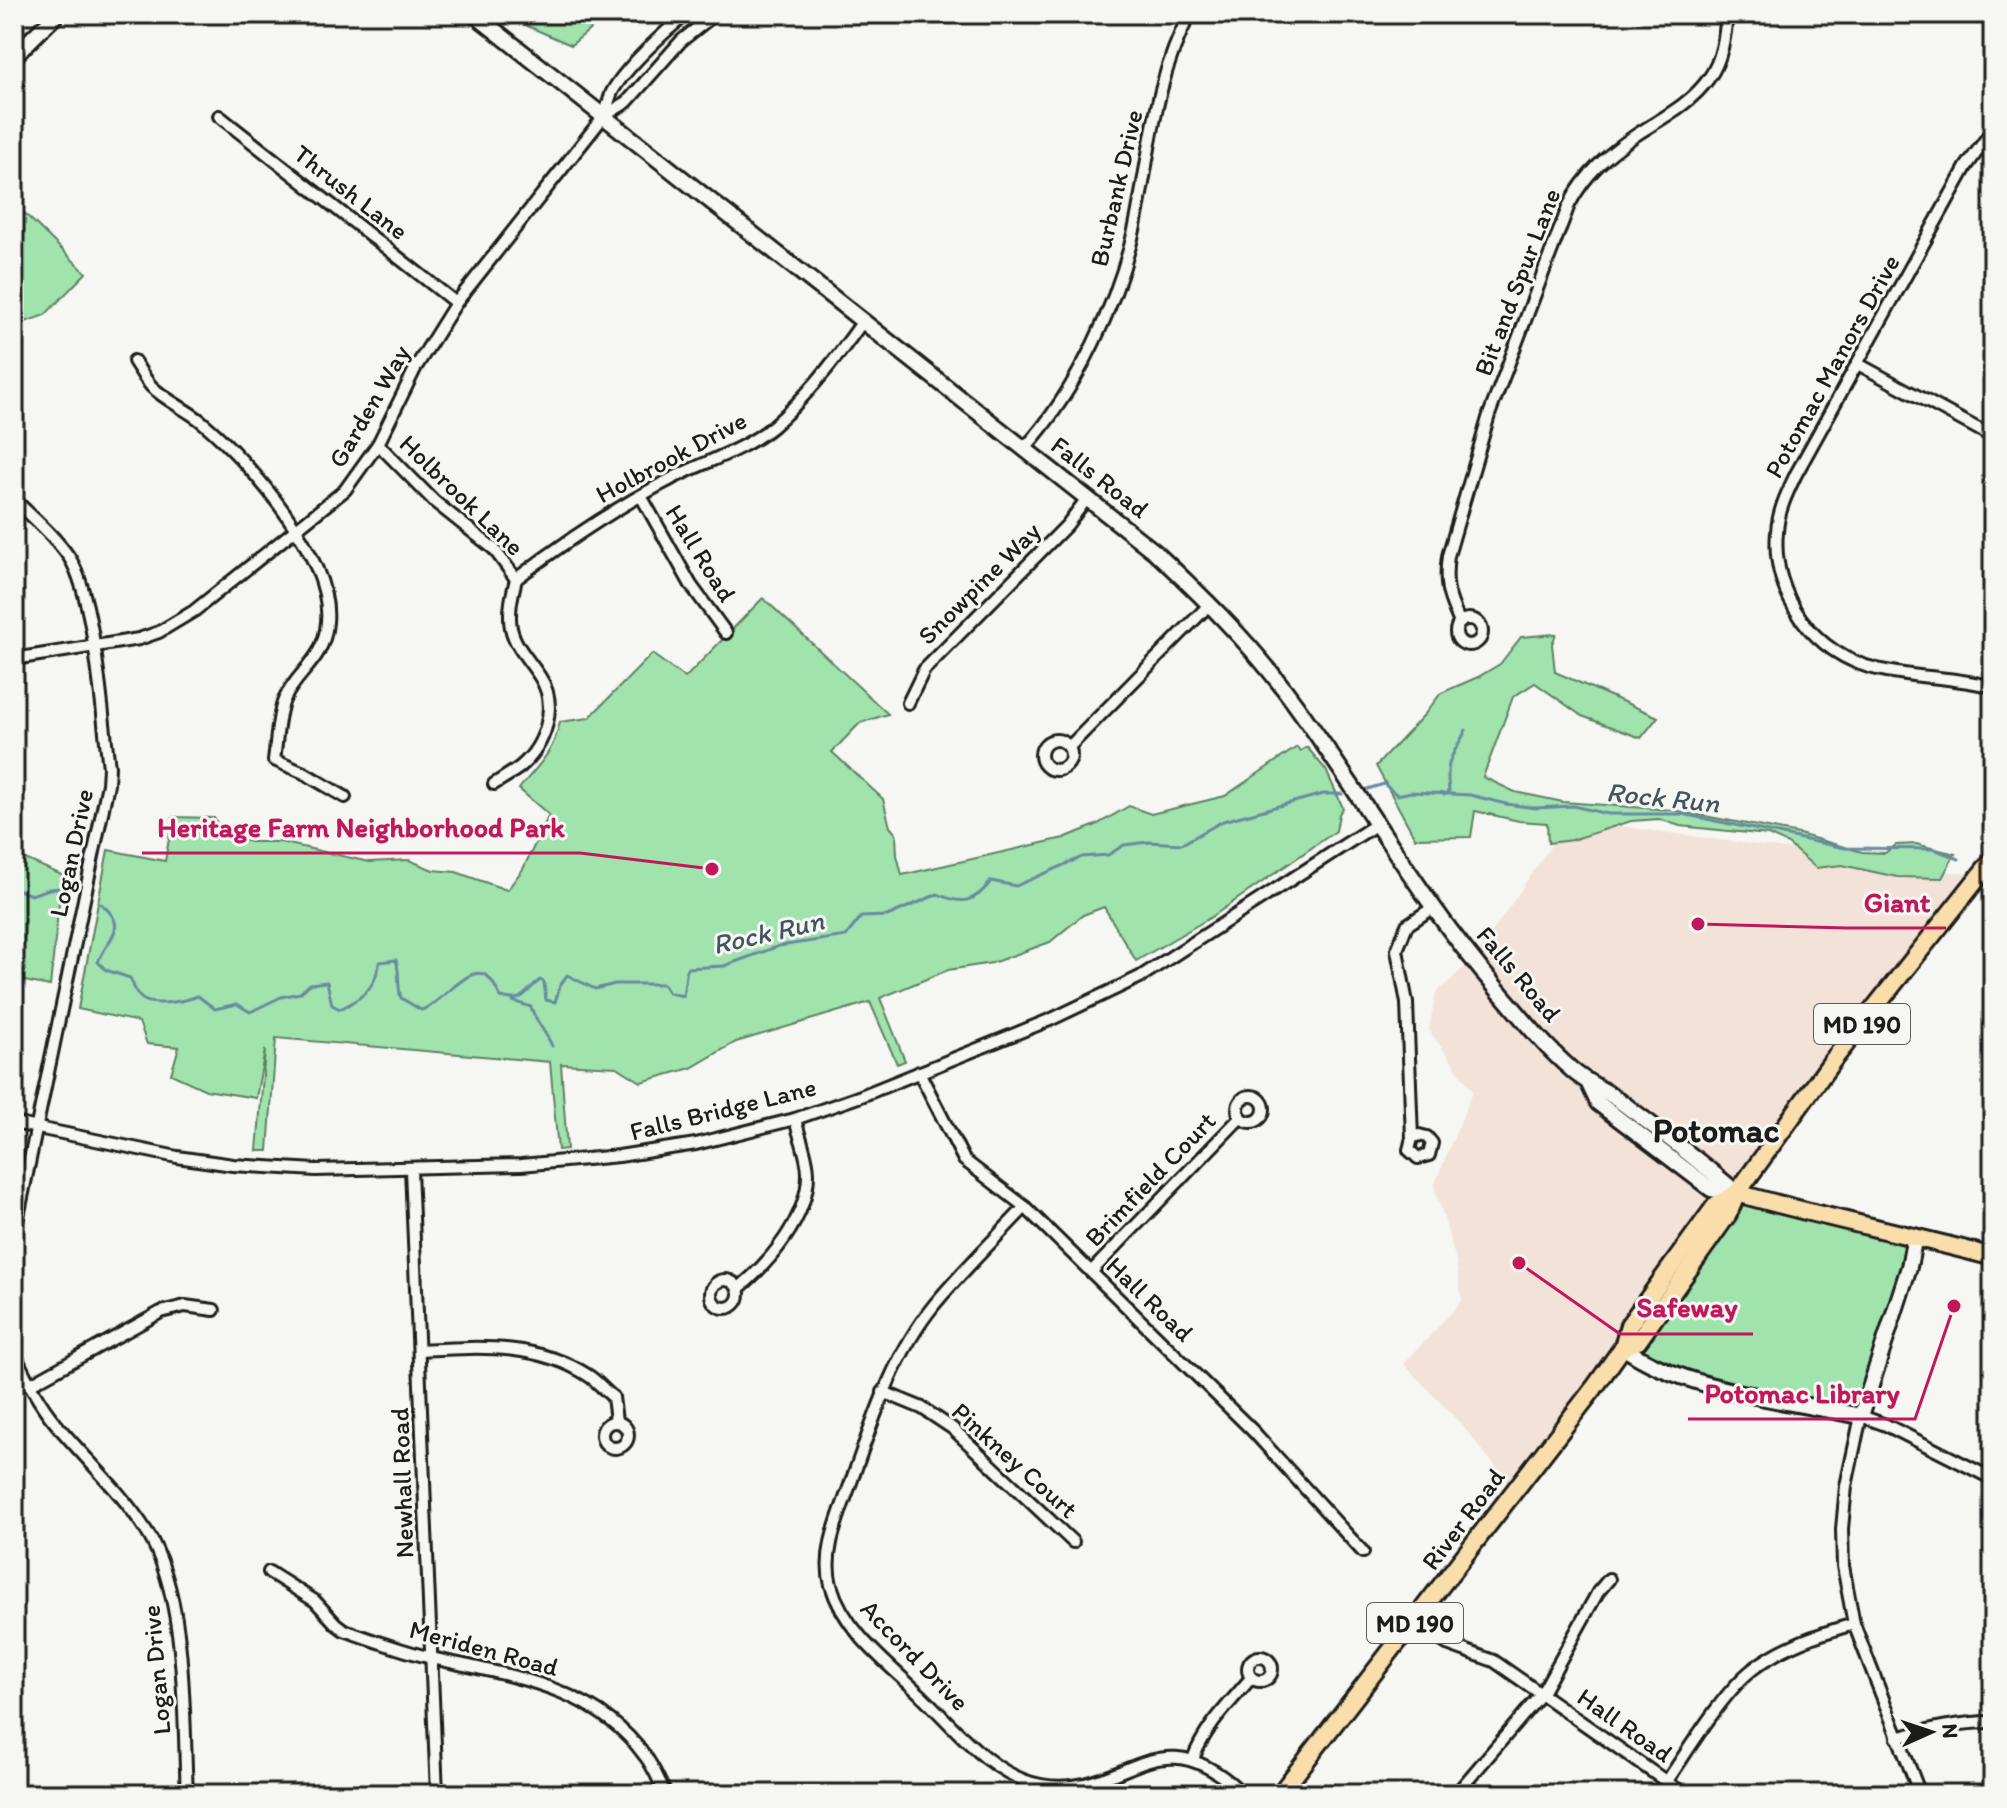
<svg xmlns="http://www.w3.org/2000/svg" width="2007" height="1808" viewBox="0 0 2007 1808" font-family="Itim,sans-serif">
<rect width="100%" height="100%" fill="#f6f6f2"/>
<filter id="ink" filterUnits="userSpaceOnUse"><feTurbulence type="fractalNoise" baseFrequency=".0125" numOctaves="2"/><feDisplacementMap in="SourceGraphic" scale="16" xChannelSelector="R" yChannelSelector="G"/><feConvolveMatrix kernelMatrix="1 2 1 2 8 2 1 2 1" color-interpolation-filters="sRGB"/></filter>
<g filter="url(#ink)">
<path fill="#f2e2d8" d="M1569 819 1980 876 1515 1490 1461 1424 1404 1364 1462 1301 1456 1259 1434 1186 1473 1091 1429 1030 1436 993 1474 959Z"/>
<g fill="#a0e3ad" stroke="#5e8064" stroke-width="2">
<path d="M500 14H576L593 27 571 45Z"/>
<path d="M14 203 86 273 45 315 14 326Z"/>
<path d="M763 598 888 714 860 723 832 752 883 799 890 827 896 834 897 855 902 875 1064 838 1096 825 1129 806 1151 814 1225 796 1297 747 1300 751 1307 747 1326 770 1343 808 1339 814 1336 831 1213 916 1136 961 1104 907 1083 915 1050 942 992 963 948 970 880 998 905 1061 897 1064 870 1002 736 1042 691 1068 641 1082 617 1067 561 1064 567 1149 558 1150 550 1062 276 1038 268 1151H257L265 1050 256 1098 206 1090 171 1074 179 1047 147 1044 139 1022 78 1009 108 850 165 861 173 817 214 818 225 836 251 842H280L369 862 409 860 433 870 456 872 507 890 523 869 549 815 519 789C538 765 553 754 560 722L589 718 652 654 685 678Z"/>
<path d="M1556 634 1552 644 1555 672 1658 717 1641 738 1582 716 1535 683 1513 697 1483 777 1515 792 1563 802 1673 810 1799 834 1862 852 1885 853 1896 845 1916 844 1955 854 1942 878 1897 877 1842 865 1816 868 1788 844 1768 835 1680 826 1659 819 1631 821 1572 840 1548 843 1547 823 1519 821 1475 811 1471 837 1415 838 1376 766 1424 715 1441 693 1478 677 1500 664 1521 637Z"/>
<path d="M14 854 62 875 50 986 14 979Z"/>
<path d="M1737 1193 1915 1236 1861 1416 1644 1362 1629 1325Z"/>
</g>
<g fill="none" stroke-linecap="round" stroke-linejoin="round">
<g stroke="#678ba1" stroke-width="3">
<path d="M1364 790 1384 784 1397 795 1411 792 1470 795 1506 804 1536 808 1573 806 1608 814H1682L1845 848 1934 849 1959 859"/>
<path d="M1444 795 1449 791C1445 758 1452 758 1466 730"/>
<path d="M14 888 31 895 49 889 72 887"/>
<path d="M101 904C131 928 107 938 98 962L106 970 130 978C133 984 135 991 139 996 148 1009 185 1001 198 996L215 1009 237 1004 250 1012 281 997 300 993 310 984 327 982 332 1005 340 1009C351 1004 368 994 373 982 377 976 377 969 380 962L396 960C400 972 397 984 401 998L421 1010C441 1005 469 962 487 976 493 980 497 991 501 997 524 1004 524 992 540 980L544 982 546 1000 555 1002 560 986 567 975 595 989 615 984H663L669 993 683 996 687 968 724 966 779 946 846 936 861 917 887 916 938 894C962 905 975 903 991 881L1016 886 1082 857 1108 855 1124 845 1148 842 1182 844 1223 821 1323 794H1342"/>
<path d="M513 1001 531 1007C534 1019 546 1032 552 1046"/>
</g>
<g stroke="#1c1c1c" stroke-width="16">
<g id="street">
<path d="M219 116 456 303"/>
<path d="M604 116C607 109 609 99 612 92 625 68 665 31 687 14"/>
<path d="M1993 129 1966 167 1796 474C1787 493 1778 511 1777 532 1771 595 1815 656 1877 669 1915 678 1955 677 1993 687"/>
<path d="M134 361C139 369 145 379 151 386 165 400 186 409 201 421 249 461 333 557 327 622 324 662 298 669 284 700 277 717 277 741 274 760L304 773 345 797"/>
<path d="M1858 364 1993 437"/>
<path d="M378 444 435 502 494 549 516 579C512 595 508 612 511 628 515 647 530 661 540 677 559 706 545 746 520 767 512 773 502 779 494 784"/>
<path d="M1024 449C1077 391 1118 302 1135 226 1150 155 1154 80 1190 14"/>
<path d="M641 496 691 585 726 633"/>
<path d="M14 499C32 517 54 535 69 557 95 596 102 716 109 767L108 784 14 1236"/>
<path d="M516 579C567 540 618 506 675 477 707 461 744 450 772 427 807 397 837 358 863 321"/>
<circle cx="1469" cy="632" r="13"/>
<path d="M1460 623C1448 596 1444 585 1448 556L1489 415 1569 205C1585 174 1608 154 1636 135 1662 118 1691 104 1709 78 1722 60 1725 36 1727 14"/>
<path d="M14 659 139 639 159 632 194 611 345 490 378 444 416 367 456 303 604 116 627 102 681 41 715 14"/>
<path d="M908 703 924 670 1067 525 1088 497"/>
<circle cx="1056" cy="755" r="15"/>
<path d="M1069 747 1210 604"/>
<path d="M919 1072 964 1160 1025 1207 1253 1431 1363 1552"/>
<circle cx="1251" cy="1109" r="13"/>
<path d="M14 1123 177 1157 233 1165 316 1170 521 1165 619 1156 696 1144 795 1119 861 1096 1052 1019 1140 977 1377 824"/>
<path d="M1412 1138 1419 1135 1427 1137 1432 1143 1429 1155 1418 1158 1409 1150 1412 1138 1407 1003 1397 950 1407 925 1434 907"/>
<path d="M411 1169 437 1794"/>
<path d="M1025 1207C995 1239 962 1271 934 1305 892 1357 872 1423 850 1485 839 1516 822 1552 831 1585 844 1631 888 1664 922 1696 956 1729 992 1776 1041 1785 1126 1800 1155 1710 1243 1794"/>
<path d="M1091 1272 1241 1117"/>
<circle cx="725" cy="1294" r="14"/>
<path d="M738 1289C770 1262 808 1218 808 1174 808 1156 799 1136 795 1119"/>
<path d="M419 1350C478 1347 537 1342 589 1376 598 1382 605 1391 613 1397L616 1421"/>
<path d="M14 1352C26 1378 38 1403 57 1425 87 1461 122 1492 147 1532 188 1598 183 1717 187 1794"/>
<path d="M29 1385 161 1312 185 1306 214 1310"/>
<path d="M883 1392 922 1408 952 1428 1073 1542"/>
<circle cx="615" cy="1435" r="13"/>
<path d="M269 1572 315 1601 336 1624 344 1630C373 1640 402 1651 432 1658 510 1676 595 1686 645 1756 654 1767 659 1782 666 1794"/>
<path d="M1414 1624 1447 1644 1494 1661 1684 1794"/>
<circle cx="1260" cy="1669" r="12"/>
<path d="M1897 1738C1929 1729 1959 1722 1993 1722"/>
<path d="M1193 1759C1205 1727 1229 1704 1251 1678"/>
<path d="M1667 1781C1689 1749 1724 1691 1753 1669 1783 1646 1818 1634 1854 1624"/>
<path d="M1456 1794 1542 1693 1598 1592 1609 1579"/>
<path d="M1920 1794 1854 1624 1843 1566 1842 1529 1846 1486 1861 1416 1886 1425 1993 1479"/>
</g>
</g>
<g stroke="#1c1c1c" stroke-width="20">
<g id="secondary">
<path d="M474 14 1155 552C1201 595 1246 639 1284 689 1358 787 1417 897 1498 990 1521 1017 1545 1047 1572 1070 1586 1083 1602 1088 1617 1099 1658 1129 1698 1160 1737 1193"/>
<path d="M14 56 57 14"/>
<path d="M1589 1084 1598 1103 1711 1189 1736 1193"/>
<path d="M1623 1347C1681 1390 1789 1401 1861 1416L1909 1267 1915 1236"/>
</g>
</g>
<g stroke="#1c1c1c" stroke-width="22">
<g id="primary">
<path d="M1737 1193C1821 1217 1908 1234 1993 1257"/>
<path d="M1623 1347 1638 1341 1728 1214 1737 1193 1833 1060 1993 859"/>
<path d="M1280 1794 1594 1388 1623 1347 1629 1325 1716 1205 1737 1193"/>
</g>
</g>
<use href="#street" stroke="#f6f6f2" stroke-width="10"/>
<use href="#secondary" stroke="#f6f6f2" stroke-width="14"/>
<use href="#primary" stroke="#f9deab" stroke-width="16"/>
</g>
</g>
<g text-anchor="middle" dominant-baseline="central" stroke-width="6" stroke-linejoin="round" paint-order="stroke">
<g fill="#f6f6f2" stroke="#5d5d5c" stroke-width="2">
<rect x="1814" y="1004" width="96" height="40" rx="6"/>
<rect x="1367" y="1603" width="96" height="40" rx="6"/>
</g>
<g font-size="24" font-weight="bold" fill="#1c1c1c">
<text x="1862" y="1024">MD 190</text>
<text x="1415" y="1623">MD 190</text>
</g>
<g font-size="26" fill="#1c1c1c" stroke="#f6f6f2">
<text transform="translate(1116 188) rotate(-77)">Burbank Drive</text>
<text transform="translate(351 192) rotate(38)">Thrush Lane</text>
<text transform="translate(1517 282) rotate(-69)">Bit and Spur Lane</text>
<text transform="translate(1832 366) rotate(-61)">Potomac Manors Drive</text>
<text transform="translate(369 406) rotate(-60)">Garden Way</text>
<text transform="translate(671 457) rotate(-28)">Holbrook Drive</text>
<text transform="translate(1100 477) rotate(38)">Falls Road</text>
<text transform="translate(462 495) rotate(44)">Holbrook Lane</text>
<text transform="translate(701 553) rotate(58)">Hall Road</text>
<text transform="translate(979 583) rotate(-45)">Snowpine Way</text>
<text transform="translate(71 853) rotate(-78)">Logan Drive</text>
<text transform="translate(1519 974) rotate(50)">Falls Road</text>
<text transform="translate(723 1109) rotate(-14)">Falls Bridge Lane</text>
<text transform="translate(1150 1179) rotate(-46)">Brimfield Court</text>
<text transform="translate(1150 1299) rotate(44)">Hall Road</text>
<text transform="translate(1015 1460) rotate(42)">Pinkney Court</text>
<text transform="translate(402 1483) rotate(-92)">Newhall Road</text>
<text transform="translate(1463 1519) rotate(-53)">River Road</text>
<text transform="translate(484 1648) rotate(15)">Meriden Road</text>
<text transform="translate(915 1655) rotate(46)">Accord Drive</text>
<text transform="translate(156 1670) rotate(-95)">Logan Drive</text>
<text transform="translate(1625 1725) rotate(35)">Hall Road</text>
</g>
<g font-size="28" font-style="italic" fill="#42545f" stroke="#f6f6f2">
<text transform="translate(1663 797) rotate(6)">Rock Run</text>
<text transform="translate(768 932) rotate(-13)">Rock Run</text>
</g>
<g font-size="34" font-weight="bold" fill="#1c1c1c" stroke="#f6f6f2">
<text x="1716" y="1130">Potomac</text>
</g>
</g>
<path fill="none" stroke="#c2185b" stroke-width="3" d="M712 869L580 853H142M1698 924L1847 928H1946M1519 1263L1620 1334H1753M1954 1306L1915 1419H1688"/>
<g fill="#c2185b" stroke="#f6f6f2" stroke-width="3">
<circle cx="712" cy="869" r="8"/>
<circle cx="1698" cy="924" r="8"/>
<circle cx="1519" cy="1263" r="8"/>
<circle cx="1954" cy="1306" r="8"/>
</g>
<g font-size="28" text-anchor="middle" font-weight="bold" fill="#c2185b" stroke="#f6f6f2" stroke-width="6" stroke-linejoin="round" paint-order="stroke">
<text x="361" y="837">Heritage Farm Neighborhood Park</text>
<text x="1897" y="912">Giant</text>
<text x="1687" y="1317">Safeway</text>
<text x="1802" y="1403">Potomac Library</text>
</g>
<rect width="2007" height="1808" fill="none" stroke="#f6f6f2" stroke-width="48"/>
<rect x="24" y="24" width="1959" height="1760" fill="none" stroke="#1c1c1c" stroke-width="3" filter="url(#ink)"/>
<g transform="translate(1931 1732) rotate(87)" stroke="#f6f6f2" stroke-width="6" paint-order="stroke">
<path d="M0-6L14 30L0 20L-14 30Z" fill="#1c1c1c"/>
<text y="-12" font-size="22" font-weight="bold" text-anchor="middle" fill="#1c1c1c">N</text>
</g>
</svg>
